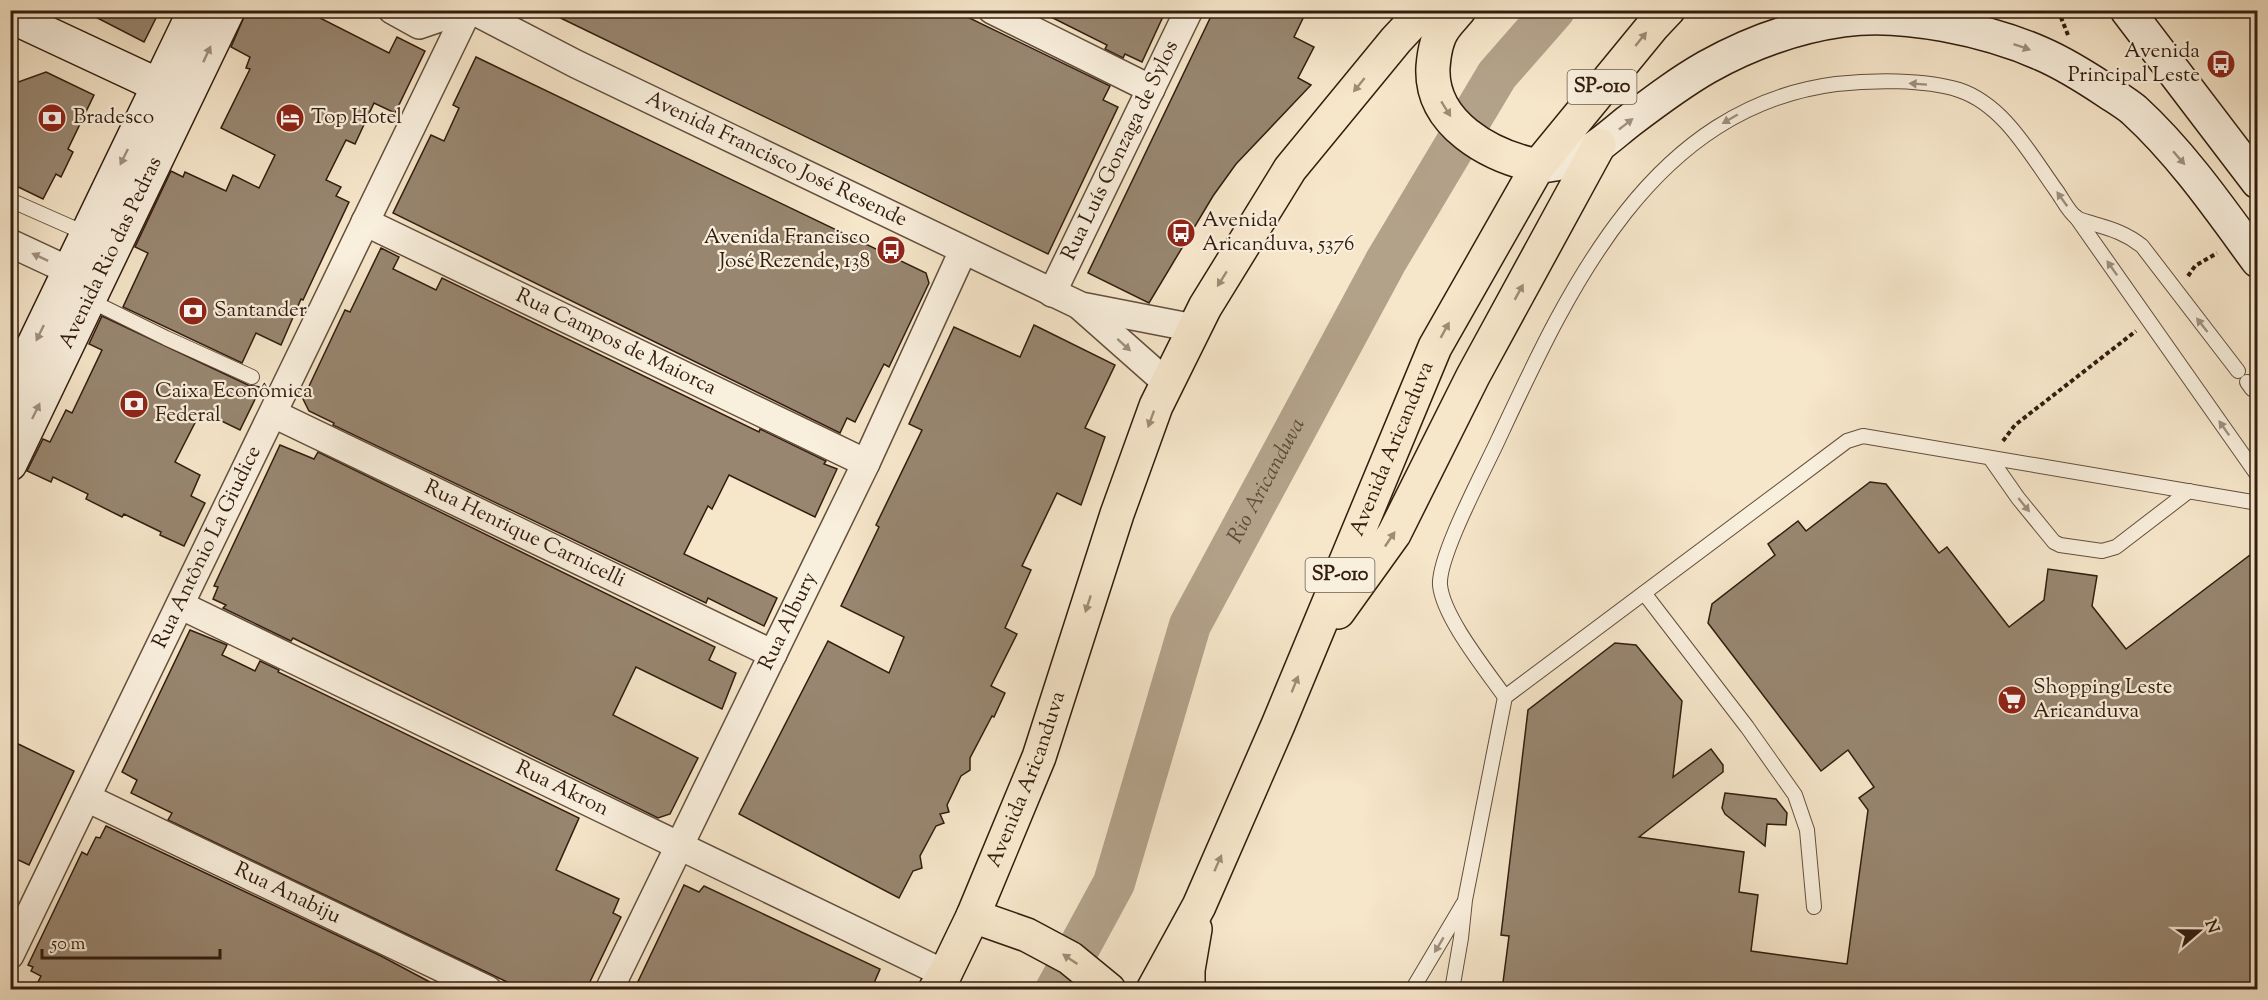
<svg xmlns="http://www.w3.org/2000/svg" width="2268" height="1000" viewBox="0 0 2268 1000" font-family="'Sorts Mill Goudy',serif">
<rect width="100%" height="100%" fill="#f6e6ca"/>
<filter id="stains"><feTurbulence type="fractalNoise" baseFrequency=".00333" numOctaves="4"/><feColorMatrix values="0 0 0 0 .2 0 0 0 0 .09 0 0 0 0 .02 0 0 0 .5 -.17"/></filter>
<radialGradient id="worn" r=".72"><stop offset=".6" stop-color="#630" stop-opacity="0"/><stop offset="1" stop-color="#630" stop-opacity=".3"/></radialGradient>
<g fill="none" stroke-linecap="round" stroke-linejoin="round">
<path stroke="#b3a28a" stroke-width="42" id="s1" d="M1056 990 1114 883 1190 625 1386 261 1497 75 1554 10"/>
</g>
<g fill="#988670" stroke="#321d0e" stroke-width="1.5">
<path d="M82 10H160L144 42Z"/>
<path d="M247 10H322L318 17 389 53 397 37 425 51 395 113 374 103 355 144 346 140 326 180 341 187 336 196 349 202 303 300 301 299 281 345 256 333 242 363 123 307 148 253 135 247 171 171 183 177 185 172 226 191 233 175 259 188 275 155 221 128 250 69 246 68 250 57 231 47Z"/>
<path d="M544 10H953L1110 86 1103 100 1118 107 1048 254Z"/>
<path d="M1037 10H1166L1142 62 1125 54 1123 58 1105 49 1107 45Z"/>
<path d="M1214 10H1307L1294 37 1314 47 1298 78 1311 85 1236 164 1213 196 1149 303 1088 273Z"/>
<path d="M476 57 926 273 929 283 889 367 884 364 855 422 847 418 840 433 393 213 431 135 444 141 459 108 453 105Z"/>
<path d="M46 72 94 95 68 149 73 152 61 177 56 174 43 199 10 183V85Z"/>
<path d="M381 248 399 257 393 269 436 290 442 278 759 432 760 429 826 461 824 464 837 469 815 517 729 475 712 509 708 506 684 554 777 598 764 626 708 598 706 603 333 425 334 423 309 411 303 399 345 310 350 312Z"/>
<path d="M102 316 248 385 261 387 240 430 201 411 175 462 200 475 191 496 205 503 184 546 160 535 161 532 124 514 122 517 86 499 88 494 53 477 51 482 27 471 43 439 50 442 66 410 72 413 102 350 89 344Z"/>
<path d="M1034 325 1115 365 1085 428 1105 437 1081 505 1057 493 1022 566 1031 570 1005 628 1017 634 991 686 1005 693 994 717 992 716 970 758V770L961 776 947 805 949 812 940 814 944 823 936 826 920 856 922 868 913 871 899 898 739 814 828 641 889 673 904 637 841 606 879 527 876 525 922 430 909 424 954 327 1020 357Z"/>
<path d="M280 445 314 459 318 452 715 647 709 660 736 673 722 709 636 667 613 715 698 758 670 814 658 818 293 638 291 641 223 608 226 605 213 599 218 587 214 586Z"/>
<path d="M1870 482 1886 484 1939 553 1947 547 2009 627 2044 600 2048 569 2097 576 2092 606 2126 649 2258 549V990H1502L1509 936 1501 935 1528 710 1615 643 1636 645 1682 701 1673 777 1711 749 1723 765V772L1639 837 1744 852 1739 892 1758 895 1751 951 1847 964 1868 810 1859 798 1874 787 1848 750 1821 771 1708 623 1712 604 1775 555 1768 544 1798 521 1806 531Z"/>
<path d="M190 630 227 645 222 655 255 671 260 661 279 670 278 672 579 818 556 870 619 899 613 913 621 917 586 990H524L168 820 172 813 131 793 137 780 122 772Z"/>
<path d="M10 740 74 771 29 865 10 856Z"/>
<path d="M1725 793 1776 799 1787 813 1786 825 1767 824 1765 846 1725 814 1722 808Z"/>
<path d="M106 826 379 955 445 990H69L59 985 57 990H34L41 976 31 971 33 967 28 965 82 852 87 855 96 837 100 838Z"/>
<path d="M684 885 699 892 704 886 880 969 871 990H634Z"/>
</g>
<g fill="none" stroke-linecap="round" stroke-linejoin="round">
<g stroke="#634f3d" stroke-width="16">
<g id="lane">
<path d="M10 200 87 234"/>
<path d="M2076 217 2258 476"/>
<path d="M89 300 166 338 252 377"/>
<path d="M2247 382 2252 389"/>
<path d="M1990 458 2018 498 2054 542 2060 545 2102 551 2116 547 2189 491"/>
<path d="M1644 593 1747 727 1795 795 1807 830 1814 907"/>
<path d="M1505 697C1486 670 1443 617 1440 585 1438 556 1485 469 1499 438 1569 288 1651 108 1836 84 1872 80 1924 79 1959 90 2004 105 2030 154 2056 190 2062 198 2069 213 2077 218 2082 221 2089 222 2094 224 2112 229 2127 234 2142 246L2238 371"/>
<path d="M1412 990 1463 904"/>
<path d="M1452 990 1461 938 1465 900 1505 697 1847 441 1863 436 2258 503"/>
</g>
</g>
<g stroke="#634f3d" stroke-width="30">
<g id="street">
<path d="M392 10 419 25 463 10"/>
<path id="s2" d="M472 10 576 64 1081 306 1194 328"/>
<path d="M992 10 1151 89"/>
<path id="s3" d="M365 222 866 463"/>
<path d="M10 243 70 271"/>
<path id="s4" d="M1052 293 1189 10"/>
<path d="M1081 307 1168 384"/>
<path id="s5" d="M274 414 773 654"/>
<path id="s6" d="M180 605 945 974"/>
<path id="s7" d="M87 798 488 990"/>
<path id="s8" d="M10 955 468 10"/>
<path id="s9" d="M609 990 866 463 963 251"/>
</g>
</g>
<g stroke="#321d0e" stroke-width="36">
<g id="secondary">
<path d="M2127 10 2258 182"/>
<path d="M10 16 177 94"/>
<path d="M1538 166C1550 165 1561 164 1573 159 1594 152 1611 135 1629 121 1654 102 1679 83 1707 67 1750 43 1793 27 1843 20 1901 11 1988 30 2042 54 2065 64 2087 78 2108 92 2117 98 2127 104 2134 110 2182 154 2220 209 2258 261"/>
<path d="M10 394 195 10"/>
<path id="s10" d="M10 464 228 10"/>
</g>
</g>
<g stroke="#321d0e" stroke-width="36">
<g id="highway">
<path d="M1459 10C1454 16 1448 22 1444 28 1436 39 1434 54 1433 67 1430 124 1490 156 1538 166"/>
<path d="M1338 612 1394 534 1473 376 1599 145"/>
<path d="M973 916 1027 935 1070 958 1109 990"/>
<path id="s11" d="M935 990 945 974 973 916 1039 757 1117 514 1156 406 1205 307 1290 169 1396 40 1424 10"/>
<path id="s12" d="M1153 990 1199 906 1278 725 1435 347 1538 166 1652 27 1668 10"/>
<path d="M1188 990V970L1195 929"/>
</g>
</g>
<g stroke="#321d0e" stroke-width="4" stroke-dasharray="4.5 3" stroke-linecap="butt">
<path d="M2058 10 2068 35"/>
<path d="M2188 276 2195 266 2217 253"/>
<path d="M2003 441 2015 425 2136 331"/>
</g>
<use href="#lane" stroke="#f9efdd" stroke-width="14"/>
<use href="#street" stroke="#f9efdd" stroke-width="27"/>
<use href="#secondary" stroke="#f9efdd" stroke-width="33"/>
<use href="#highway" stroke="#f6e6ca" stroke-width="33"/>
</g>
<defs><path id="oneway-solid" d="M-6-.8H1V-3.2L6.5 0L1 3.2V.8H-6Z" transform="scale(1.5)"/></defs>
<g fill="#9e8c75">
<use href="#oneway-solid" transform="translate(1641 39) rotate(-51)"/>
<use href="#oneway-solid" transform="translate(1359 85) rotate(129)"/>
<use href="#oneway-solid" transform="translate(1446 109) rotate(58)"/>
<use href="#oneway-solid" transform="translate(1222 279) rotate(122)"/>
<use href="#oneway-solid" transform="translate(1519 292) rotate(-61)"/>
<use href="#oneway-solid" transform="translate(1445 330) rotate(-61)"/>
<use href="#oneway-solid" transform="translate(1151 419) rotate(110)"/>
<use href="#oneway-solid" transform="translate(1390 539) rotate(-56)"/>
<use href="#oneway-solid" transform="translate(1088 604) rotate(108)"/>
<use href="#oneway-solid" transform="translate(1295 684) rotate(-68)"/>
<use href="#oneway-solid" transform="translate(1218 863) rotate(-66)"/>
<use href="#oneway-solid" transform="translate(1070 959) rotate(-146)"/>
</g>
<g fill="#9f9080">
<use href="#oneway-solid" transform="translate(2022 47) rotate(19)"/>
<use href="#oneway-solid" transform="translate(207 54) rotate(-65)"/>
<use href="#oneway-solid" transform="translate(1918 84) rotate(-176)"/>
<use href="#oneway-solid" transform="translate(1730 119) rotate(150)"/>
<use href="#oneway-solid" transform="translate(1626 124) rotate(-38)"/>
<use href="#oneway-solid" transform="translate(124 157) rotate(116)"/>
<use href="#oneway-solid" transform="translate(2179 158) rotate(49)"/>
<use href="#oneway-solid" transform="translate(2062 199) rotate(-126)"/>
<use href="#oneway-solid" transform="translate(40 257) rotate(-155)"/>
<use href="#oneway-solid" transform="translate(2112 268) rotate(-125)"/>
<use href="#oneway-solid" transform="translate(2202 325) rotate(-128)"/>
<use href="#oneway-solid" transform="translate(40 333) rotate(116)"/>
<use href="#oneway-solid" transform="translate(1124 345) rotate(42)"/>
<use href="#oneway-solid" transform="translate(36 411) rotate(-64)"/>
<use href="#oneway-solid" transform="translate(2224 428) rotate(-125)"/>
<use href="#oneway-solid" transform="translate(2024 505) rotate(51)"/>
<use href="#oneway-solid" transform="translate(1439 945) rotate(121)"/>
</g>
<defs>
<g id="bus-disc" transform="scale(1.5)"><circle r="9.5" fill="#8f2418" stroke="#f9efdd"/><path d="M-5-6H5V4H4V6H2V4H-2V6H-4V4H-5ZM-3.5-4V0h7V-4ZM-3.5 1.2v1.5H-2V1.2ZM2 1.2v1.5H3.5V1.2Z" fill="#fff"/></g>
<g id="bank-disc" transform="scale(1.5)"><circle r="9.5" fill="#8f2418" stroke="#f9efdd"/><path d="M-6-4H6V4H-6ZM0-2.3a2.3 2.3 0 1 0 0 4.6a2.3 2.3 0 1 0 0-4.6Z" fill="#fff"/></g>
<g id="hotel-disc" transform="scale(1.5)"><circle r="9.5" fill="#8f2418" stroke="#f9efdd"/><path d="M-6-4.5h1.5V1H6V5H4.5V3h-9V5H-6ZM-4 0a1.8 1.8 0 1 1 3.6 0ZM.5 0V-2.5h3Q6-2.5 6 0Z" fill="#fff"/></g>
<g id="supermarket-disc" transform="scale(1.5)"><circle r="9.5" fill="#8f2418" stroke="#f9efdd"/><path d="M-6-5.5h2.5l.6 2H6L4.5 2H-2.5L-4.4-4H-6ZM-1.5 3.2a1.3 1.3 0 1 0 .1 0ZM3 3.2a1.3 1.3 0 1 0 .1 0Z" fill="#fff"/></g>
</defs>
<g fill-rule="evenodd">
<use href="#bus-disc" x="2221" y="64"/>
<use href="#bank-disc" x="52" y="118"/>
<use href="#hotel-disc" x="290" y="118"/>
<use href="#bus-disc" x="1181" y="233"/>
<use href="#bus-disc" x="891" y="250"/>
<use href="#bank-disc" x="193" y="311"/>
<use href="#bank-disc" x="134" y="404"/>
<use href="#supermarket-disc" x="2012" y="700"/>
</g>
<g text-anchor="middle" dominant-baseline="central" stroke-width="4.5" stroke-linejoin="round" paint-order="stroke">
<g fill="#f9efdd" stroke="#6e5c4c" stroke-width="1.5">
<rect x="1567.5" y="70" width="69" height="34" rx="4.5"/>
<rect x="1305.5" y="558" width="69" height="34" rx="4.5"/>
</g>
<g font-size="20" font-weight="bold" fill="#321d0e">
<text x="1602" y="87">SP-010</text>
<text x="1340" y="575">SP-010</text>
</g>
<g font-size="21" fill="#321d0e" stroke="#f9efdd" text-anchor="start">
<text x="2200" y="52" text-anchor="end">Avenida<tspan x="2200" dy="24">Principal Leste</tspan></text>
<text x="73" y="118">Bradesco</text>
<text x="311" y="118">Top Hotel</text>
<text x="1202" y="221">Avenida<tspan x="1202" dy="24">Aricanduva, 5376</tspan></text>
<text x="870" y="238" text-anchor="end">Avenida Francisco<tspan x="870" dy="24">José Rezende, 138</tspan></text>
<text x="214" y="311">Santander</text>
<text x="155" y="392">Caixa Econômica<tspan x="155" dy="24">Federal</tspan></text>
<text x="2033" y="688">Shopping Leste<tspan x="2033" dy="24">Aricanduva</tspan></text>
</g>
<g font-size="21" fill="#321d0e" stroke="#f9efdd">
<text stroke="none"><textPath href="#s4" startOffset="158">Rua Luís Gonzaga de Sylos</textPath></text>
<text stroke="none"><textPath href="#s2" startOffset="339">Avenida Francisco José Resende</textPath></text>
<text stroke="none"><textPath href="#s10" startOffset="234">Avenida Rio das Pedras</textPath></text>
<text stroke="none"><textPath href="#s3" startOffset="278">Rua Campos de Maiorca</textPath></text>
<text stroke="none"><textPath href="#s12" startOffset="592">Avenida Aricanduva</textPath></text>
<text stroke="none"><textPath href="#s5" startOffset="278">Rua Henrique Carnicelli</textPath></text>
<text stroke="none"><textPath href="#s8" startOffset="453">Rua Antônio La Giudice</textPath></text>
<text stroke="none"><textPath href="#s9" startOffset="410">Rua Albury</textPath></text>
<text stroke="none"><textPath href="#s11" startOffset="230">Avenida Aricanduva</textPath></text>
<text stroke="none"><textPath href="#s6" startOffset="424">Rua Akron</textPath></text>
<text stroke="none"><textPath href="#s7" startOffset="222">Rua Anabiju</textPath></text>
</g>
<g font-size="22" font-style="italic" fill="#5f4c39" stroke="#f9efdd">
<text stroke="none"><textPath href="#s1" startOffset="554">Rio Aricanduva</textPath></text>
</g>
</g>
<rect width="2268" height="1000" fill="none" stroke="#f6e6ca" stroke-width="36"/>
<rect x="12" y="12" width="2244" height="976" fill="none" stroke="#321d0e" stroke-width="3"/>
<rect x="18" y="18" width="2232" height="964" fill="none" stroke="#321d0e" stroke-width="1.5"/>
<g transform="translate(2199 931) rotate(70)" stroke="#f9efdd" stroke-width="4.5" paint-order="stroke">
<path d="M0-4.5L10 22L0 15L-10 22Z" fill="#321d0e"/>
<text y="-9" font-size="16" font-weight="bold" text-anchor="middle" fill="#321d0e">N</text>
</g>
<path d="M42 949v9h178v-9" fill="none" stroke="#321d0e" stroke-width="3"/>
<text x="51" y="949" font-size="18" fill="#321d0e" stroke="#f9efdd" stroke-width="4.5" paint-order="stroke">50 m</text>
<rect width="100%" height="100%" filter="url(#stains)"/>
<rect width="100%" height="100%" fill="url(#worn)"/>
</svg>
